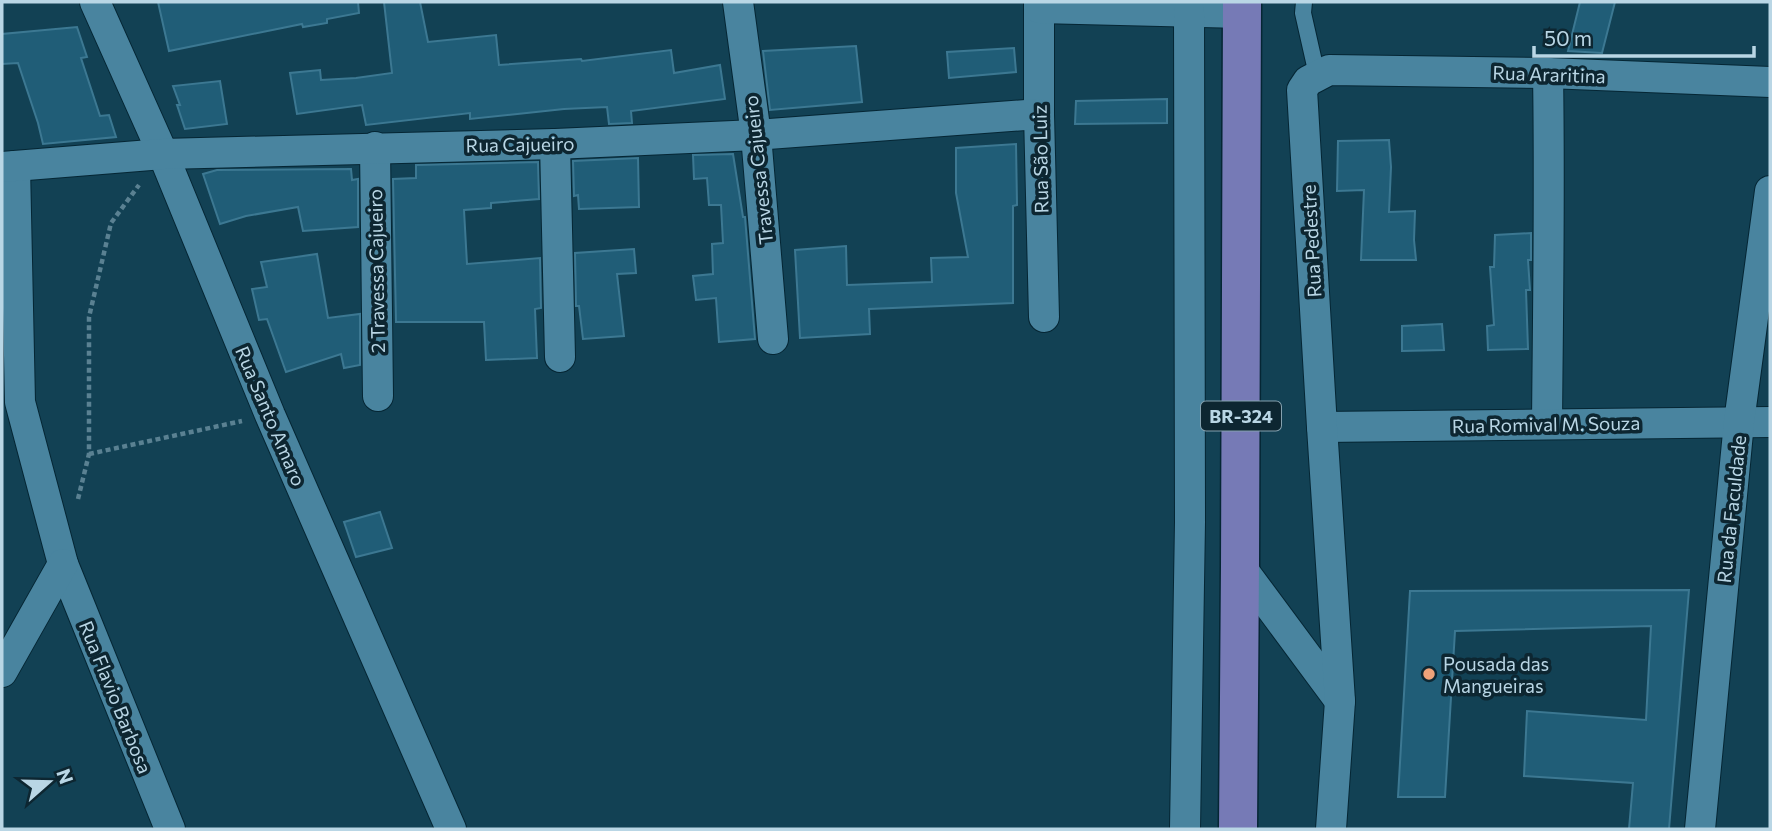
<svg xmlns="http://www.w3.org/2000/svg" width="1772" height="831" viewBox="0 0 1772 831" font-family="Commissioner,sans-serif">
<rect width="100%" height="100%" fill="#124154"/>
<g fill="#205d77" stroke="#3c7892" stroke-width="2">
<path d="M158 2H358L359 13 327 19V23L303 27 302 24 169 51Z"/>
<path d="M384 2H420L428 42 496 35 499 65 581 59 582 61 671 50 674 73 720 65 725 99 631 111 632 123 609 124 607 107 564 109 470 119V113L366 125 362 105 297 114 290 73 320 70 321 80 356 78 392 73Z"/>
<path d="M1580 2H1615L1602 53 1568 51Z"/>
<path d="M77 27 87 57 81 58 100 116 109 115 116 137 43 144 38 123 18 63 2 64V34Z"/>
<path d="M856 46 862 102 770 110 763 51Z"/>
<path d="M1014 48 1016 72 949 78 947 52Z"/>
<path d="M220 81 227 124 185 129 177 105H180L173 86Z"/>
<path d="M1167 99V123L1075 124 1076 101Z"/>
<path d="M1389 140 1391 167 1389 212 1415 211 1414 240 1416 260H1361L1364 190 1337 191 1338 141Z"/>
<path d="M1016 144 1017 205 1013 206V303L869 309 870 334 800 338 795 250 846 246 847 285 932 282 931 258 968 257 956 193V148Z"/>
<path d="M733 154 743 217H745L755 339 719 342 716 298 696 300 693 276 713 274 712 244 723 243 721 205H709L707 178 694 179 693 155Z"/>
<path d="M638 158 639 207 579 209 578 195 574 196 573 161Z"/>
<path d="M538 162 539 199 491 203V208L464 210 467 264 540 258 541 308 535 309 537 358 486 360 484 322H396L393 179 416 178V165Z"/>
<path d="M351 169 352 180 358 179V227L303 231 298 207 246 216 220 224 203 174 217 170Z"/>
<path d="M1531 233V260H1528L1530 290H1526L1528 349 1488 350 1487 326 1494 325 1490 267H1494L1495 235Z"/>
<path d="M634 249 636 273 617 274 624 336 583 339 579 306H576L575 253Z"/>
<path d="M317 254 328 318 360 314V365L344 368 341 354 286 372 267 319 259 320 252 289 267 287 261 262Z"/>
<path d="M1442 324 1444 350 1402 351V326Z"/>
<path d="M380 512 392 548 356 557 344 522Z"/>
<path d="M1689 590 1669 829H1629L1633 783 1524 776 1527 711 1646 720 1651 626 1455 631 1445 797H1398L1410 591Z"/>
</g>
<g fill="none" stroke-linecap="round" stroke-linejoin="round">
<g stroke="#052634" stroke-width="18">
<path id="service" d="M1304 2 1303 13 1317 75"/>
</g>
<g stroke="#052634" stroke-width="32">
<g id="minor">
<path d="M95 2 163 154 270 415 451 829"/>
<path d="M738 2 756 135 773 339"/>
<path d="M1039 2V114L1044 317"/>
<path d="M1039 8 1242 13"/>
<path d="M555 144 560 357"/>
<path d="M375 147 378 396"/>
<path d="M15 166 20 402 63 564 170 829"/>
<path d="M2 167 163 154 555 144 756 135 1039 114"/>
<path d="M1547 424C1548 307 1550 190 1548 73"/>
<path d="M1322 427 1770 422"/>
<path d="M1240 566 1340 701"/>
<path d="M2 672 63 564"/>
<path d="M1185 829 1190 522 1189 12"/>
<path d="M1331 829 1340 701 1322 427 1302 90 1308 81 1329 70 1548 73 1770 82"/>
<path d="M1700 829 1739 422 1770 191"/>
</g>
</g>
<g stroke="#052634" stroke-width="41">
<path id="trunk" d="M1238 829 1240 566 1242 2"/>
</g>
<g stroke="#5a8192" stroke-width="4.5" stroke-dasharray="5 3.5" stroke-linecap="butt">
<path d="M89 454 242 421"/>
<path d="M78 499 89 454V317L111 223 139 185"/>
</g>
<use href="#service" stroke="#49849f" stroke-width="16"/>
<use href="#minor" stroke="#49849f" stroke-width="30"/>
<use href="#trunk" stroke="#767ab6" stroke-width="38"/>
</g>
<circle fill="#f0a279" stroke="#0d2631" stroke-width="2.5" cx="1429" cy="674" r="7"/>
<g text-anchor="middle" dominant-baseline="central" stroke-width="7" stroke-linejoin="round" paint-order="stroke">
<rect fill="#0d2631" stroke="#85a1af" stroke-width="2" x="1201" y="401.5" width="80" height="29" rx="5"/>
<g font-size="18" font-weight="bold" fill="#b9d6e5">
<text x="1241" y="416">BR-324</text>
</g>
<g font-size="19" fill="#b9d6e5" stroke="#0d2631">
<text transform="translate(1549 74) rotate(2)">Rua Araritina</text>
<text transform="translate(520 144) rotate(-1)">Rua Cajueiro</text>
<text transform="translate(1040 159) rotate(-91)">Rua São Luiz</text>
<text transform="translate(758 170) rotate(-96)">Travessa Cajueiro</text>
<text transform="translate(1311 241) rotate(-93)">Rua Pedestre</text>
<text transform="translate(376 271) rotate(-91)">2 Travessa Cajueiro</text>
<text transform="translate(271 416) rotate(67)">Rua Santo Amaro</text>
<text transform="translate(1546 424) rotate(-1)">Rua Romival M. Souza</text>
<text transform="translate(1731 509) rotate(-84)">Rua da Faculdade</text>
<text transform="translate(116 697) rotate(68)">Rua Flavio Barbosa</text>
</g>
<g font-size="19" fill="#b9d6e5" stroke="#0d2631" text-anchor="start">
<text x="1443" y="663">Pousada das<tspan x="1443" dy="22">Mangueiras</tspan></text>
</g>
</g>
<rect width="1772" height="831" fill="none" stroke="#b9d6e5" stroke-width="7"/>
<g transform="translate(49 782) rotate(70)" stroke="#0d2631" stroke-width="5" paint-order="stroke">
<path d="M0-5L12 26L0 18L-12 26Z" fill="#b9d6e5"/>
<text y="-10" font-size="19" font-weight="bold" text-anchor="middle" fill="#b9d6e5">N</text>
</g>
<path d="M1534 46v10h220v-10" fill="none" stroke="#b9d6e5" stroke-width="3.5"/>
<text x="1544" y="46" font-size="21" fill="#b9d6e5" stroke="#0d2631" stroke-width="5" paint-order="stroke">50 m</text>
</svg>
